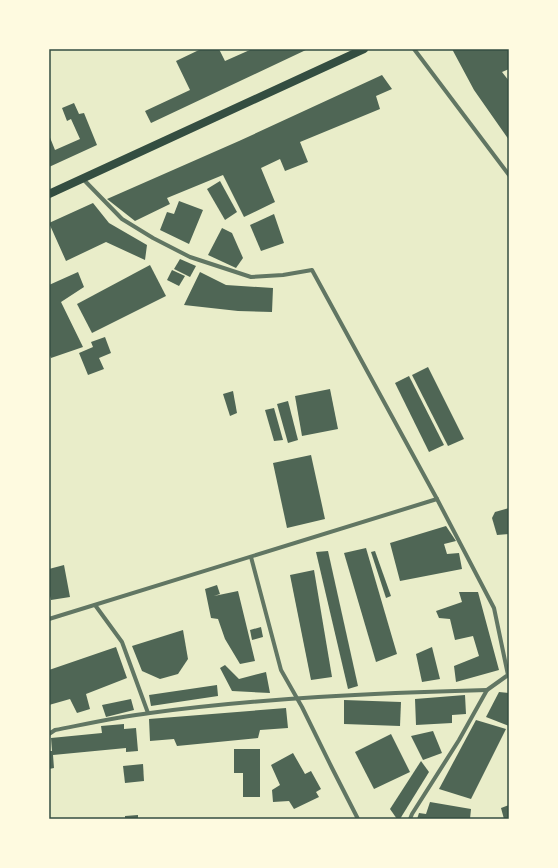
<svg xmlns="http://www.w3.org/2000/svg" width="558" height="868" viewBox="0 0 558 868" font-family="'Roboto Condensed',sans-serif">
<rect width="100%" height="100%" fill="#e9edc9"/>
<g fill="#4f6655">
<path d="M201 49H219L225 61 252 49H308L151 123 145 111 190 90 176 61Z"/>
<path d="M452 49H509V69L502 72 509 81V140L474 90Z"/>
<path d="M382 75 392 89 376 96 380 109 300 142 308 162 285 171 280 159 261 168 275 202 244 217 223 175 167 198 170 204 135 221 107 199 239 141Z"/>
<path d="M74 103 79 114 84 113 97 145 49 167V135L55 150 80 139 71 119 67 121 62 108Z"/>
<path d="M220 181 237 212 225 220 207 189Z"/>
<path d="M179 201 203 210 189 244 160 230 167 212 174 214Z"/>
<path d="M93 203 109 223 147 245 145 260 106 242 66 261 49 223Z"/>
<path d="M274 214 284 243 261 251 250 225Z"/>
<path d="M222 228 232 233 243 258 236 268 208 255Z"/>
<path d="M180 259 196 266 190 277 174 269Z"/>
<path d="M150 265 166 296 92 333 77 304Z"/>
<path d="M172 270 185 276 179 286 167 280Z"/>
<path d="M78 272 84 287 61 302 83 347 51 358 49 353V285Z"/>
<path d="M200 272 226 285 273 288 272 312 238 311 184 305Z"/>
<path d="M105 337 111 353 99 358 104 369 88 375 79 353 93 347 91 342Z"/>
<path d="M428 367 464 439 448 446 412 375Z"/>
<path d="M409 376 444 445 429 452 395 383Z"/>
<path d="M330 389 338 429 302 436 295 396Z"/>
<path d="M233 391 237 413 230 416 223 394Z"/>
<path d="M288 401 298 440 288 443 277 404Z"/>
<path d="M274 408 283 440 274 441 265 410Z"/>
<path d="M311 455 325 519 287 528 273 463Z"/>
<path d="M509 508V534L497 535 492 518 495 512Z"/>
<path d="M446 526 456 541 444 544 447 554 459 553 462 569 400 581 390 543Z"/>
<path d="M366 548 397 654 376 662 344 553Z"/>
<path d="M328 551 358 686 348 689 316 552Z"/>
<path d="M375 551 391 596 386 598 371 552Z"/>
<path d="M64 565 70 597 51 600 49 592V569Z"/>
<path d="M314 570 332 677 311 680 290 575Z"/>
<path d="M217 585 220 594 214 596 238 591 255 661 240 664 225 639 218 619 211 618 205 589Z"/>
<path d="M459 592H478L499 670 456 682 454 666 479 656 473 636 455 640 450 619 439 618 436 611 462 602Z"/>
<path d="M261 627 263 637 252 640 250 630Z"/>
<path d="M183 630 188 659 178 674 160 679 142 671 132 646Z"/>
<path d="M116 647 127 678 86 694 90 709 77 713 70 699 49 705V670Z"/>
<path d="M432 647 440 679 422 682 416 654Z"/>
<path d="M225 665 239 679 266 672 270 693 232 691 220 668Z"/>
<path d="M217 685 218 696 151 706 149 695Z"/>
<path d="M499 692 509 693V726L486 717Z"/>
<path d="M465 695 466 714 452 715V723L416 725 415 699Z"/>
<path d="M131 699 134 710 106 717 102 705Z"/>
<path d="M344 700 401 702 400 726 344 724Z"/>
<path d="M286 708 288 728 260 730 258 738 177 746 174 739 150 741 149 719Z"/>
<path d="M476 720 506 729 471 799 439 789Z"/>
<path d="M124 724V729L136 728 138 751 126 752V748L53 755 54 768 49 769V751H52L51 738 102 733 101 726Z"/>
<path d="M433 731 442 753 423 760 411 736Z"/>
<path d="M391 734 410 772 374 789 355 752Z"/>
<path d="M234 749H260V797H243V773H234Z"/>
<path d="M293 753 305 774 311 771 321 789 316 792 319 797 294 809 289 801 273 802 272 790 280 785 271 765Z"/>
<path d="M421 761 429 772 400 819H397L390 809Z"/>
<path d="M143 764 144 781 125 783 123 766Z"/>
<path d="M430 802 471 809 470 819H417L419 813 426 814Z"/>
<path d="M509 805V819H504L501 808Z"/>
<path d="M138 815V819H125V816Z"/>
</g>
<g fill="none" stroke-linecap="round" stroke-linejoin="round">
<g stroke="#617663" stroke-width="4">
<path d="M414 49 509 175"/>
<path d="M83 179 122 219 153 238 190 257 251 277 283 275 312 270 437 499 494 608 508 675 487 690 459 740 412 814 410 819"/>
<path d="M251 557 281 670 302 707 332 768 358 819"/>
<path d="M95 605 122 642 148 713"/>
<path d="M49 619 437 499"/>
<path d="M49 734 55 730C86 724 118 717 150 713 262 698 374 693 487 690"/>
</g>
<path stroke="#344e41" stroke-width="8" d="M49 194 364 49"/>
</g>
<rect width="558" height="868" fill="none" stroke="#fefae0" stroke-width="100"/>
<rect x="50" y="50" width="458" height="768" fill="none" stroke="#344e41" stroke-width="1.5"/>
</svg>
